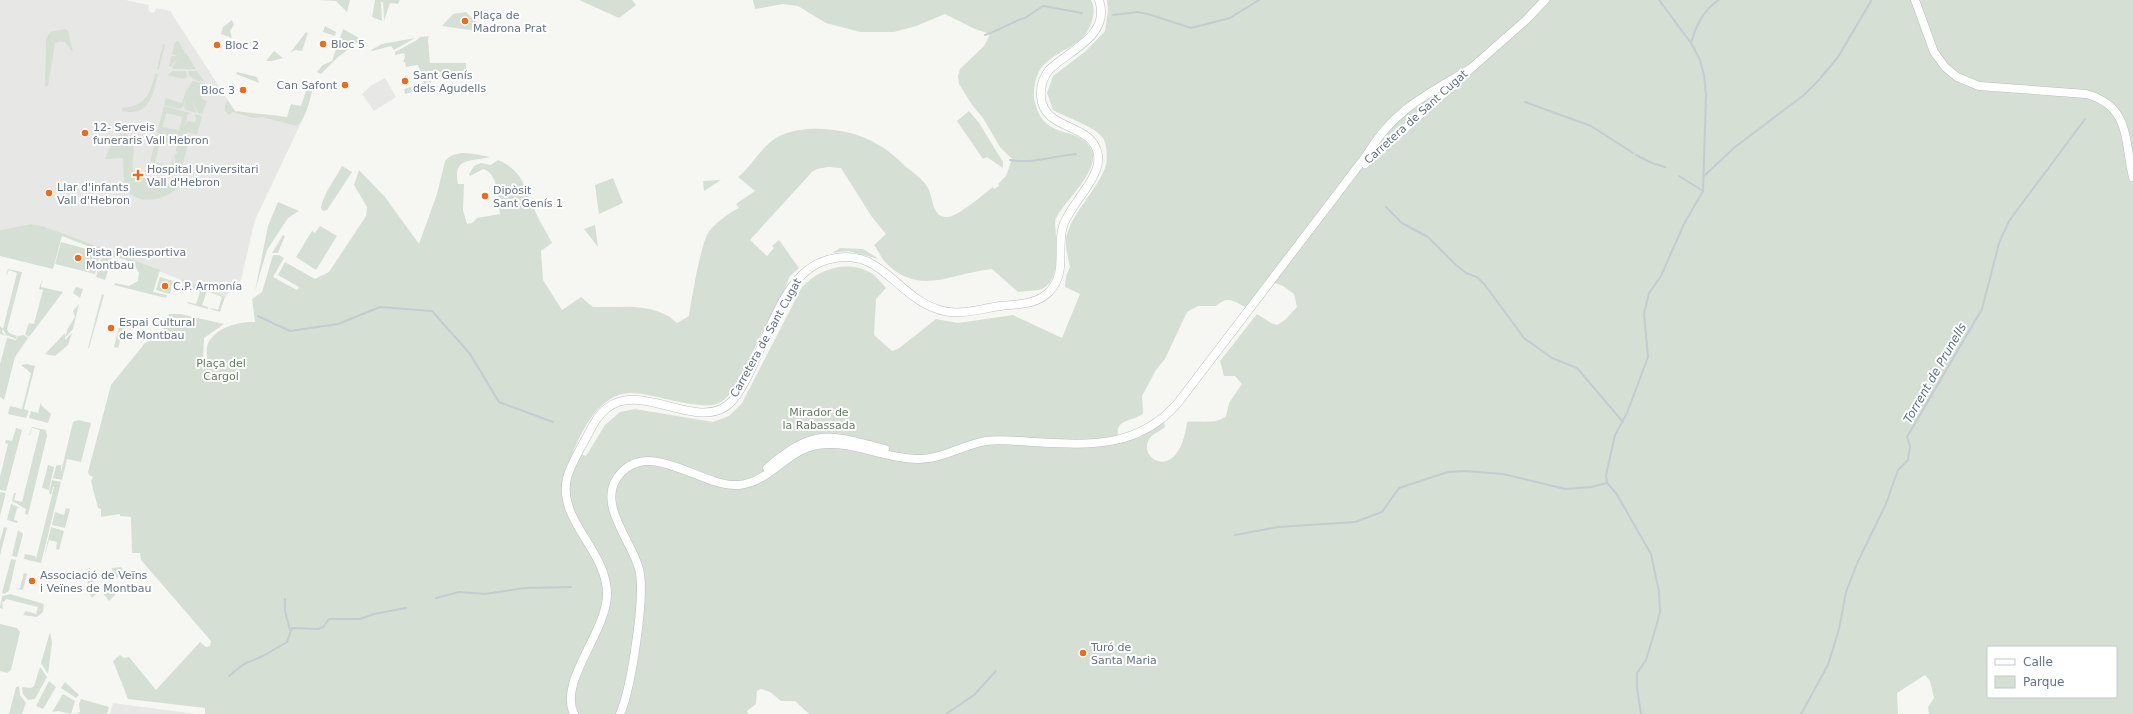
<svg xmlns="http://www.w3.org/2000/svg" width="2133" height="714" viewBox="0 0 2133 714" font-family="'DejaVu Sans',sans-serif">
<rect width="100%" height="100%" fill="#f6f7f3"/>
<g fill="#e7e8e6">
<path d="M0 0H126L149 5 148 9 151 13 155 12 156 8 170 11 235 111 249 114 275 115 302 121 255 220 241 280 225 297 43 226 31 224 0 230Z"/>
<path d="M385 78 396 97 374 111 362 94 372 85Z"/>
<path d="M113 703 196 714H110Z"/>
</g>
<g fill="#d6dfd3" fill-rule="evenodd">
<path d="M318 0H350L347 12 336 1Z"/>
<path d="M375 0H400L398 4 390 3 384 21 383 2H381L382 21 372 17Z"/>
<path d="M579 0H632L636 5 619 18Z"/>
<path d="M753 0H1091C1094 5 1094 12 1093 17 1086 48 1060 46 1041 68 1036 75 1034 86 1034 94 1033 98 1035 102 1036 106 1046 141 1081 125 1092 151 1100 170 1064 202 1056 218 1054 223 1056 231 1056 236 1056 253 1060 284 1039 290 1032 291 1025 291 1018 292L992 269C951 273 920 297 886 263 881 258 878 250 874 245L886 234 872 217 841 168 828 167 817 169 812 172 750 240 767 256 774 248 772 246 779 240 799 268 789 277C789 284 766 324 761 334 753 352 740 384 726 398 720 405 710 406 701 405 677 404 655 394 632 393 601 392 583 428 573 452L586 456 605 425 620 412 635 409 713 422 729 416 742 403 802 287C820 268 849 259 873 274 877 278 882 283 886 288L876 299 874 335 892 351 898 349 936 319 958 323 1013 315 1062 338 1080 294 1065 287 1066 276 1070 267C1068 257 1064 244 1067 234 1075 209 1097 190 1105 168 1108 161 1107 144 1103 138 1096 127 1065 117 1053 110L1047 93 1053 76 1086 51 1105 31 1108 10 1107 0H2133V714H1929L1928 707 1934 698 1930 681 1925 675 1897 693 1898 714H809L795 701H781L770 692 761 689 757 691 756 704 747 711 748 714H205V708L128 699 113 661 120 655 124 658 129 657 156 690 200 642 206 647 210 646 211 641 141 560 140 553H132L131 517 120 516V514L101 517V509L98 508 91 481 93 477 89 475 88 472 111 385 145 343 154 339 162 332 169 314H180L224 324 204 338 203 361H207C207 355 206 349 208 343 216 327 240 321 255 322L252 299 262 292 273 255H279L284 258 273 277 297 290 299 287 278 275 285 262 315 279 329 272 366 216 367 207 354 185 359 170 385 197 419 244 437 194 445 161C456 148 475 154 490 157 473 162 452 156 458 184H464L463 210 467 224 472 223 477 218 500 214C498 201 499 173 483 169L470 176 469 174 474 166 481 163 491 165 498 160C523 171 524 186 534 209 539 221 546 231 552 243L541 251 543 280 562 310 581 297 593 307C619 308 645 302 670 317 672 319 674 321 677 323L689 316C691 301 701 244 708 233 715 223 729 213 739 208L736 204 755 191 738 177C754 164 762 143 784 134 810 124 852 129 875 143 887 149 897 158 906 167 914 173 923 179 928 188 933 197 932 216 945 217 956 219 982 195 993 187L994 189 999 186 998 184 1006 176 1012 159 1000 147 983 118 972 105 959 84 958 76 960 69 984 46 990 34 975 29 945 14 916 26 894 32H860L826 23 798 6 783 4 755 9ZM1269 281 1283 286 1294 294 1297 307 1285 320 1277 325 1271 323 1257 314 1220 361 1224 376H1235L1242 384 1229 403 1226 416C1215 425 1200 420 1187 422 1179 486 1135 458 1150 438 1153 433 1161 431 1165 427L1164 422C1148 425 1141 448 1118 435 1115 418 1137 421 1143 413L1142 396 1156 370 1165 359 1187 312 1198 306H1216C1228 296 1232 300 1245 307L1248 306 1263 284ZM1988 647H2116V697H1988Z"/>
<path d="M466 12 484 30 486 28 491 33 442 26 453 14Z"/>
<path d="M232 20 234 25 230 31 232 38 221 34 223 27Z"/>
<path d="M325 26 336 32 335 36 323 32Z"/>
<path d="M65 29 68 31 73 52C65 45 68 39 55 43L48 86 45 87 46 39 50 32Z"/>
<path d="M343 29 361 39V40L338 57 321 74 317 72 323 65 332 61Z"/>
<path d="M306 32 308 33 302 51 295 50 290 53Z"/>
<path d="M429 36 428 39 430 63H466V78L463 79 431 76V84L429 87 405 94 404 89 424 83 418 65 406 67 405 62H403L405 57 404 53 395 55V52L417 40 420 37Z"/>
<path d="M415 38 394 50 391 46 372 51 371 50 382 44Z"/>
<path d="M178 41 185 52 183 54 186 53 196 69H173L172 67 178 58 171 66H169L171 56H177L172 54 175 42Z"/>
<path d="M163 44 165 45 159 69H157Z"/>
<path d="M274 51 283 58 272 61H266Z"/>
<path d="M173 71H186L187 76 184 79 167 75Z"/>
<path d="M188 71H197L205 82C197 81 189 79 188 71Z"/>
<path d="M237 72 257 77 259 83 236 74Z"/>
<path d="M155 74H158C153 95 150 117 122 111V108C146 106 150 94 155 74Z"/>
<path d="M193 81 206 84 214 97 207 92 202 94V99L207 101 202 114 198 113 191 98 197 113 186 110 184 107 186 98 183 107 179 109 164 105 166 98 182 103 188 84 187 92 190 84Z"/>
<path d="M309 82 315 83C310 94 308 119 296 126L263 117 253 118 232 112 229 115 224 110 227 100 235 111 287 117 291 104 301 106Z"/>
<path d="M164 106 190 113 187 115V120L182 128 188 121 195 122 196 118 195 114 202 116 197 135 187 132 186 135 196 137 194 145 178 139 179 135 177 139 157 133ZM166 113 182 117 179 130 163 127Z"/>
<path d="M969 111 979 123 1003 162V168L987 157 983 159 957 121Z"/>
<path d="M125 133C143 144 126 165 136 174 143 180 169 183 179 186 168 200 137 207 127 189 122 180 124 167 123 158L105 159C109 150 114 133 125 133Z"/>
<path d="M157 134 177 141 176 145 160 141 155 162 170 166 173 156 174 167 169 168 150 162Z"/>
<path d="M178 141 188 144 181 171 180 172 173 169 182 168 180 164 176 167 174 156 177 153 176 150Z"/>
<path d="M150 164 179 173 181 175 149 168Z"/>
<path d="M342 166 352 172 327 210 323 211 321 208C323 194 335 180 342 166Z"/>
<path d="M613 178 623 203 599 214 595 185Z"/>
<path d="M721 180 704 191 703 181Z"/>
<path d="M278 202 299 211 288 218 267 250 255 291 268 226Z"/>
<path d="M31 224 43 226 160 270 153 292 167 295 166 298 114 285 115 283 129 286 138 281 139 273 134 264 124 259 112 257 105 280 96 277 103 252 62 236 53 269 0 256V230Z"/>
<path d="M595 225 598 247 584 229Z"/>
<path d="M320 226 337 236 316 270 296 257 312 231 315 233Z"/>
<path d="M283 235 285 236 278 253H272Z"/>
<path d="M61 242 101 253 95 274 55 264Z"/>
<path d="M840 248 863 249 879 259 848 251 832 253Z"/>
<path d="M8 269 22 272 7 329 9 333 17 336 16 339 6 335 3 329 2 332 6 336 0 334V326L3 329 17 273 9 270 6 276Z"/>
<path d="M160 277 173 281 170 294 156 290Z"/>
<path d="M42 279 41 287 63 292 29 337 25 334 29 323 34 324 43 290 39 289Z"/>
<path d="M182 279 225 297 220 312 210 309 211 308 218 310 222 297 207 291 202 305 208 307V309L187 303 188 302 196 304 200 292 181 281Z"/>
<path d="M76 287 83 289 80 298 73 293Z"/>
<path d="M102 294 104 295 89 348H88Z"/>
<path d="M79 304 73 329 65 338 68 328 75 317 73 311Z"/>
<path d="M121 318 124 319 123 321 128 322 125 324 118 348 114 347Z"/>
<path d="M65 333V340L72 333 68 345 55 356 45 354Z"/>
<path d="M24 335 28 338 15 357 4 400 0 397V364L7 338 16 340 18 336Z"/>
<path d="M27 364 35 366 24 409 29 411 26 418 8 414 10 406 22 409 31 373 21 365Z"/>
<path d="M41 402 42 406 51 414 48 423 29 418 31 411 38 413Z"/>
<path d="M78 420 91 423 81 462 67 459 62 480 53 478 56 466 58 465H61V472L73 422Z"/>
<path d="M32 427 46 430 47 436 28 515 25 514 26 509 12 501 14 493H16L14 500 22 502 40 430 32 428 30 435H29Z"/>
<path d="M16 428 22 430 6 491 0 490V477L8 444 5 443 6 440 12 441Z"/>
<path d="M48 465 54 467 49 490 42 488Z"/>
<path d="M52 480 61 482 41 563 24 559 25 554 35 556 36 559 54 487H53L51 495 49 493Z"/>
<path d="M0 492 6 493 0 516Z"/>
<path d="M11 504 20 508H17L14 520 18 521 17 523 7 520Z"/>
<path d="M66 508 70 509 65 528 52 525 55 512 64 515Z"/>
<path d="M4 527 7 528 0 555V541Z"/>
<path d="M51 527 64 531 59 550 56 549 57 542 49 540 43 561Z"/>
<path d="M18 530 23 534 17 557 12 556Z"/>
<path d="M11 559 16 560 9 591 4 594 2 593Z"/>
<path d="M121 567 124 573 117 578 113 573 112 568Z"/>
<path d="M90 568 92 579 99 591 92 598 89 593 86 569Z"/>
<path d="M24 573 27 574 23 590 16 589 20 588Z"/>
<path d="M111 588 116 594 109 601 102 592Z"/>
<path d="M10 594 44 604 43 612 37 617 23 615 26 611 36 614 38 607 6 599 4 602 2 601 3 609 0 608 2 596Z"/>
<path d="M0 624 17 628 20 632 11 670 7 673 0 671Z"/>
<path d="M50 632 52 643 48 674 41 663Z"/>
<path d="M40 667 47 677 35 699 28 700 23 694 22 687 31 688 34 686Z"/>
<path d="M49 681 56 687 43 709 36 706Z"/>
<path d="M65 682 79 695 76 698 61 688Z"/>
<path d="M19 686 20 695 26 703 22 714H9L16 687Z"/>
<path d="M63 694 75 701 71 714 58 711 52 712Z"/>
<path d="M81 699 109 707 107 714H76L80 712 79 704Z"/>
</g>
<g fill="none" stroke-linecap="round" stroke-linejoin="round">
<g stroke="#c4ccd3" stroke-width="2">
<path d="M1113 15 1138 12 1148 14 1191 28 1230 18 1259 0"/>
<path d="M985 35C993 33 1020 18 1025 18L1043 6 1082 13"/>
<path d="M1691 43C1696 26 1703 10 1719 0"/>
<path d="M1525 102 1591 126 1633 153"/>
<path d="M1636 155 1652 163 1665 167"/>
<path d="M1010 160C1032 164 1054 156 1076 154"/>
<path d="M1679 176 1703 191"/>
<path d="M1704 176 1735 147 1804 95 1819 80 1838 57 1871 1"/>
<path d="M1386 207 1402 223 1428 237 1456 265 1466 273 1477 277 1485 285 1524 338 1552 358 1577 368 1623 422"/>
<path d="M258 316 290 331 338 324 380 307 432 311 470 354 499 402 553 422"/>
<path d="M1235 535 1278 527 1355 522 1382 512 1399 488 1448 472 1465 471 1503 474 1565 489 1591 487 1607 483"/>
<path d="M436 598 459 592 485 594 525 588 571 587"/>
<path d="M285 599V611L290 630"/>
<path d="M229 676 244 664 263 656 287 642 292 628 318 629 323 627 329 619H360L374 614 406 608"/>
<path d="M946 714 974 695 996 671"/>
<path d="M1641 714 1637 688V673L1646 660 1656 627 1660 612 1659 592 1651 554 1616 493 1607 483 1606 475 1615 435 1627 413 1648 357 1644 314 1649 293 1661 276 1684 224 1703 191 1706 95 1704 75 1700 60 1691 43 1659 0"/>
<path d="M1801 714 1828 665 1839 629 1846 592 1858 561 1886 504 1898 470 1908 460 1910 446 1907 437 1982 309 1999 243 2009 221 2085 119"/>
</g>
<g stroke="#babec3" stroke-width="9">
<g id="secondary">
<path d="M1915 0 1934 52 1945 67 1957 77 1979 86 2086 94C2131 106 2124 141 2133 177"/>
<path d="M1467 72 1526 20 1545 0"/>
<path d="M1365 164 1459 80"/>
<path d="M767 468C815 428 827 434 885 449"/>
<path d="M574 714C558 682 606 633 607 595 608 551 557 521 567 478 570 467 576 457 581 447 589 434 595 417 607 408 644 380 702 436 733 400 764 362 776 274 827 260 879 244 895 295 937 309 958 317 979 309 1000 306 1017 304 1036 305 1049 292 1068 272 1056 249 1063 226 1070 204 1102 177 1098 155 1093 122 1044 132 1041 97 1040 87 1043 78 1049 70 1069 50 1111 36 1099 0"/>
<path d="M620 714C631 689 646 595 639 569 632 541 598 506 617 478 647 435 701 488 739 485 770 482 787 450 817 445 850 439 884 459 917 459 940 460 963 445 986 441 1001 439 1017 441 1033 442 1088 445 1137 449 1177 404L1366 156C1393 110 1426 95 1470 69"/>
</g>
</g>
<use href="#secondary" stroke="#fff" stroke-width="8"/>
</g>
<g fill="#f06a19" stroke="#fff" stroke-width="1.5">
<circle cx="465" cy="21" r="4"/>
<circle cx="323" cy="44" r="4"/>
<circle cx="217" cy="45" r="4"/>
<circle cx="405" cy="81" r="4"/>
<circle cx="345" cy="85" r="4"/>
<circle cx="243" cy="90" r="4"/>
<circle cx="85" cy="133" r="4"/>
<path d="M136 169h4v4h4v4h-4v4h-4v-4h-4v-4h4z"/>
<circle cx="49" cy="193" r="4"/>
<circle cx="485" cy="196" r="4"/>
<circle cx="78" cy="258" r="4"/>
<circle cx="165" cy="286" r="4"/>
<circle cx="111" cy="328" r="4"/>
<circle cx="32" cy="581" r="4"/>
<circle cx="1083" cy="653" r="4"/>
</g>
<g text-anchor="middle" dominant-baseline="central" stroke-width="4" stroke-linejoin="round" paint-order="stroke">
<g font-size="11" fill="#637286" stroke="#fff" text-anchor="start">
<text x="473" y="15">Plaça de<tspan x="473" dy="13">Madrona Prat</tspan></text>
<text x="331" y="44">Bloc 5</text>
<text x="225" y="45">Bloc 2</text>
<text x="413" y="75">Sant Genís<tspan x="413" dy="13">dels Agudells</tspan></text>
<text x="337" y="85" text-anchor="end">Can Safont</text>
<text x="235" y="90" text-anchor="end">Bloc 3</text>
<text x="93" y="127">12- Serveis<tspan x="93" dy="13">funeraris Vall Hebron</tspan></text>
<text x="147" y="169">Hospital Universitari<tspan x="147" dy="13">Vall d'Hebron</tspan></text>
<text x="57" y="187">Llar d'infants<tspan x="57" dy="13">Vall d'Hebron</tspan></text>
<text x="493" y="190">Dipòsit<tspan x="493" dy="13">Sant Genís 1</tspan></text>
<text x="86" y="252">Pista Poliesportiva<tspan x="86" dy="13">Montbau</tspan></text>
<text x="173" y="286">C.P. Armonía</text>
<text x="119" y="322">Espai Cultural<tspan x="119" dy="13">de Montbau</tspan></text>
<text x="40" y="575">Associació de Veïns<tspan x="40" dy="13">i Veïnes de Montbau</tspan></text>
<text x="1091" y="647">Turó de<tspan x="1091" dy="13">Santa Maria</tspan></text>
</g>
<g font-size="11" fill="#637286" stroke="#fff">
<text transform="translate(1416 117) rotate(-42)">Carretera de Sant Cugat</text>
<text transform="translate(766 338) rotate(-61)">Carretera de Sant Cugat</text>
</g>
<g font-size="11" fill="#647d62" stroke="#fff">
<text x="221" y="363">Plaça del<tspan x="221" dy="13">Cargol</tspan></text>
<text x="819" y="412">Mirador de<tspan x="819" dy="13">la Rabassada</tspan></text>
</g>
<g font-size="12" font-style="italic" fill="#5f7483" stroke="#fff">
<text transform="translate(1935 373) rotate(-60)">Torrent de Prunells</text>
</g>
</g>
<rect x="1987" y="646" width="130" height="52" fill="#ffffff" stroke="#c1c7cf"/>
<rect x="1995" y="659" width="20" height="6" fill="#ffffff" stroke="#c1c7cf"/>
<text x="2023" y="666" font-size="12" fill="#637286">Calle</text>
<rect x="1995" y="676" width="20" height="12" fill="#d6dfd3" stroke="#c1c7cf"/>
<text x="2023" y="686" font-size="12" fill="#637286">Parque</text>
</svg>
